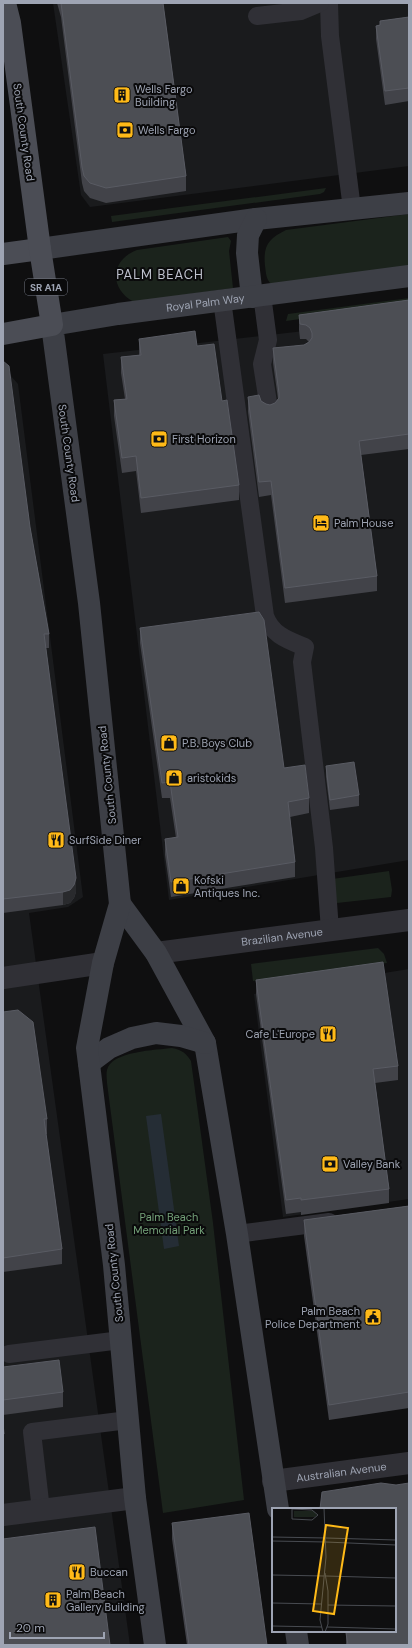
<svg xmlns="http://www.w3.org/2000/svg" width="412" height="1648" viewBox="0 0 412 1648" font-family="'DM Sans',sans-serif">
<rect width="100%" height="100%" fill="#0f0f10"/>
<g fill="#1a1b1d">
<path d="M53 3H409V166L90 207 81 195Z"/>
<path d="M409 319V860L169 900 103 354Z"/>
<path d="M3 367 18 384 83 897 68 907 29 913 130 1645H3Z"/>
<path d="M409 969V1199L283 1217 254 994Z"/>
</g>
<g fill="#1b231c">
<path d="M326 188 324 192 320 194 112 222 111 216Z"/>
<path d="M409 214V268L271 284C266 279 266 273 265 266 263 246 268 239 286 230Z"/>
<path d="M228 237 231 241 229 251 233 288 134 302C109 289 110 260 137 250Z"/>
<path d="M409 298V304L286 321 288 314Z"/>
<path d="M389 871 392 890 391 897 337 903 332 879Z"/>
<path d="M378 948 384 954 387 963 253 981 251 964Z"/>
<path d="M172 1048C182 1050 186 1053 191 1061L213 1223 244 1500 163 1513 107 1083C107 1079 106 1074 107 1070 111 1051 157 1050 172 1048Z"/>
</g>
<path fill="#252d35" d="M161 1114 179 1246 164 1249 146 1116Z"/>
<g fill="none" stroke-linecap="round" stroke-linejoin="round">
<g stroke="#303036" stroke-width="18">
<path d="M329 3 330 36 352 209"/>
<path d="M257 16 301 11 320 3"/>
<path d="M262 295 268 340 262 364 269 409"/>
<path d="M222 300 265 616C272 635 288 640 305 647L302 662 324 848 330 930"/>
<path d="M237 1234 329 1222"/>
<path d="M9 1354 121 1340"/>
<path d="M41 1510 32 1432 128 1420"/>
</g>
<g stroke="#303036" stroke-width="22">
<path id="s1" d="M156 953 409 920"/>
<path d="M3 978 103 963"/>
<path id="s2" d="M273 1481 409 1463"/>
<path d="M3 1515 135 1498"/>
</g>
<g stroke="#3d3f46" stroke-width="22">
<path d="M40 249 256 219 409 203"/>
<path d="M252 297 247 253 248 235 256 219"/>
<path d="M120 904 156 953 205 1043 237 1234 278 1509"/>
<path d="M89 1063 109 1048 132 1038 156 1033 181 1036 205 1043"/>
<path d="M296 1631 298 1645"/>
<path id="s3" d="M155 1645 135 1498 114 1265 87 1048 103 963 120 904 89 603 52 325 118 314 409 276"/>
</g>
<g stroke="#4b4d55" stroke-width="22">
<path d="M3 254 40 249"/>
<path d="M3 334 52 325 40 249 10 23 5 3"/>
</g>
</g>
<g fill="#424349">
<path d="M57 3H163L186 176V191L106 203 90 198 84 191 82 183 61 17Z"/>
<path d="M409 17V101L385 105 376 39V26L380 25V21Z"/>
<path d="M409 300V449L361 455 377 576V591L285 603 271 495 259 497 248 412V397L261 401 266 404 270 405 275 403 278 399 273 363V348L304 345 309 342 306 339H300L299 330V315Z"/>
<path d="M139 339 197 346 222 401 239 485V500L141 513 136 471 122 473 114 416V400L125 399 121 373V357L139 355Z"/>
<path d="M3 361 30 527 49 634V648H46L76 892 74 898 70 903 63 905 3 913Z"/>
<path d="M140 628 284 768 309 798V813L290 817 295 862V877L171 897 165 855V839L176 838 170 798H162L140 643Z"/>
<path d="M326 766 359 795V806L330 810 326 777Z"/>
<path d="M256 980 398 1066V1080L375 1083 389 1189V1203L301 1215V1212L286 1214 256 994Z"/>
<path d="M3 1012 47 1119V1134H46L62 1249V1264L3 1272Z"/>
<path d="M409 1206V1408L329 1420 304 1236V1220Z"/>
<path d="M3 1367 63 1392V1407L3 1415Z"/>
<path d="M3 1423 4 1434V1449H3Z"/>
<path d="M381 1483 409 1645H346V1633L395 1631Z"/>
<path d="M172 1523 267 1645H187L172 1539Z"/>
</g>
<path fill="#292a2d" d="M76 878V892L74 898 70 903 63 905V892Z"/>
<g fill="#4c4e54" stroke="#595b63">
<path d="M61 3H163L186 176 106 188 90 183 84 176 82 167Z"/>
<path d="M409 17V88L385 91 376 26 380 25V21Z"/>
<path d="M409 300V434L359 441 377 576 285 588 271 481 259 482 248 397 259 395 261 401 266 404 270 405 275 403 279 398V393L273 348 304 345 309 342 312 338V333L310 328 306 325 300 324 299 315Z"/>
<path d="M195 331 197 346 214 344 222 401 227 400 239 485 141 498 136 456 122 458 114 400 127 399 121 357 141 355 139 339Z"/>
<path d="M3 361 9 366 30 527 49 634H44L76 878 74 885 70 890 63 892 3 899Z"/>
<path d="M259 612 264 620 284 768 305 765 309 798 288 802 295 862 171 882 165 839 178 837 170 782 162 783 140 628Z"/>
<path d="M354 762 359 795 330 800 326 766Z"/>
<path d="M383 962 398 1066 373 1069 389 1189 301 1200V1198L286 1200 256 980Z"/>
<path d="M18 1010 33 1022 47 1119H44L62 1249 3 1258V1012Z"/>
<path d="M409 1206V1392L329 1405 304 1220Z"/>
<path d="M59 1360 63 1392 3 1400V1367Z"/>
<path d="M3 1423 4 1434H3Z"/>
<path d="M381 1483 396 1485 409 1483V1645H348L346 1633 353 1631H395V1509H320L322 1492Z"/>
<path d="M249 1513 267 1645H189L172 1523Z"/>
<path d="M95 1527 110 1645H3V1539Z"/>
</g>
<defs>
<g id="building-square" transform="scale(0.9)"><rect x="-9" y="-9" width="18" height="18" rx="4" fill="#ffba18" stroke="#0a0a0b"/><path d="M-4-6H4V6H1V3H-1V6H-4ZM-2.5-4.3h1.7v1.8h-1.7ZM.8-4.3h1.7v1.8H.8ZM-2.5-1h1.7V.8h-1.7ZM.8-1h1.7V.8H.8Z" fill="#111"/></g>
<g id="bank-square" transform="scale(0.9)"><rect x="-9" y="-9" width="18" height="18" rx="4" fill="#ffba18" stroke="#0a0a0b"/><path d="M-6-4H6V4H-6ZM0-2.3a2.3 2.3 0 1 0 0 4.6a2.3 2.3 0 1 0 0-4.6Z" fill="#111"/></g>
<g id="hotel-square" transform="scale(0.9)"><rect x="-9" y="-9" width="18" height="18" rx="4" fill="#ffba18" stroke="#0a0a0b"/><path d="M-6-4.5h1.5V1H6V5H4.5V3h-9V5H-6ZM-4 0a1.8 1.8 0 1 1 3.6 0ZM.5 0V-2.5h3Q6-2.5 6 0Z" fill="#111"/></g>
<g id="shop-square" transform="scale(0.9)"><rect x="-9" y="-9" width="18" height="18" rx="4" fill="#ffba18" stroke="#0a0a0b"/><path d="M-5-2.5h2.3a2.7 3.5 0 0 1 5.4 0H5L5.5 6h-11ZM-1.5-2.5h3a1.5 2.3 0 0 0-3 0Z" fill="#111"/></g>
<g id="restaurant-square" transform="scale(0.9)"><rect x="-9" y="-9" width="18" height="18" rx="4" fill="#ffba18" stroke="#0a0a0b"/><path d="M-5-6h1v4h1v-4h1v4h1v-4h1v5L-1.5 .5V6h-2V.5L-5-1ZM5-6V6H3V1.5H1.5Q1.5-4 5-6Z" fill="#111"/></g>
<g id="civic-square" transform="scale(0.9)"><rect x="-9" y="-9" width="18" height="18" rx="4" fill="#ffba18" stroke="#0a0a0b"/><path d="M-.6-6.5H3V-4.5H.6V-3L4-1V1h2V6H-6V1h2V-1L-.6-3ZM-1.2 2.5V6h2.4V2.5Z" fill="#111"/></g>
</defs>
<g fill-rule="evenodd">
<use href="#building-square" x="122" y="95"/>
<use href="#bank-square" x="125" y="130"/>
<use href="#bank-square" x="159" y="439"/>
<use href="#hotel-square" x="321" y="523"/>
<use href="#shop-square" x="169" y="743"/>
<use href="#shop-square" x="174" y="778"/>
<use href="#restaurant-square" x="56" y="840"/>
<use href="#shop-square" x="181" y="886"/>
<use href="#restaurant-square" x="328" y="1034"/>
<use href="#bank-square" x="330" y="1164"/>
<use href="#civic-square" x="373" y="1317"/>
<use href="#restaurant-square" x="77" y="1572"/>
<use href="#building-square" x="53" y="1600"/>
</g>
<g text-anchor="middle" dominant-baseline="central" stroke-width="4" stroke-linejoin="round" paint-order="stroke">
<rect fill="#0a0a0b" stroke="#727681" stroke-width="1" x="25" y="279" width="42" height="16" rx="3"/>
<g font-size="10" font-weight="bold" fill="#9ea4b3">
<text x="46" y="287">SR A1A</text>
</g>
<g font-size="11" fill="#9ea4b3" stroke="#0a0a0b" text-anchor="start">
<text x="135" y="89">Wells Fargo<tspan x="135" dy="13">Building</tspan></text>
<text x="138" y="130">Wells Fargo</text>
<text x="172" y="439">First Horizon</text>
<text x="334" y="523">Palm House</text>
<text x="182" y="743">P.B. Boys Club</text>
<text x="187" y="778">aristokids</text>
<text x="69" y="840">SurfSide Diner</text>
<text x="194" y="880">Kofski<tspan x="194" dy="13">Antiques Inc.</tspan></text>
<text x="315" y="1034" text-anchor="end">Cafe L'Europe</text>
<text x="343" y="1164">Valley Bank</text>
<text x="360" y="1311" text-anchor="end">Palm Beach<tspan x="360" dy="13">Police Department</tspan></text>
<text x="90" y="1572">Buccan</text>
<text x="66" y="1594">Palm Beach<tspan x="66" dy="13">Gallery Building</tspan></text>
</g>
<g font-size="11" fill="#9ea4b3" stroke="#0a0a0b">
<text transform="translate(24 132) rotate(82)">South County Road</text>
<text stroke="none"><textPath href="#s3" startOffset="1487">Royal Palm Way</textPath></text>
<text transform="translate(69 453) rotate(82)">South County Road</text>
<text transform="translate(107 775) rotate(-96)">South County Road</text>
<text stroke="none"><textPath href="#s1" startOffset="127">Brazilian Avenue</textPath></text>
<text transform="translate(114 1273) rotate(-96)">South County Road</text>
<text stroke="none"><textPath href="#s2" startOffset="69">Australian Avenue</textPath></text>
</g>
<g font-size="11" fill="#73a078" stroke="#0a0a0b">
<text x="169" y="1217">Palm Beach<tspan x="169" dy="13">Memorial Park</tspan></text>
</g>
<g font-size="13" letter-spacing="1" fill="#c0c3cf" stroke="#0a0a0b">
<text x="160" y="274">PALM BEACH</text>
</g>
</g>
<g transform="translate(272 1508)">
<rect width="124" height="124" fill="#0f0f10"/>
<path d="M22 3H42L45 7 43 9H22Z" fill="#1b231c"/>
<path fill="none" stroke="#484b51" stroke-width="1" d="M20 1 40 2 46 7 40 12 20 11ZM0 29 54 30M54 30 124 32M0 33 54 34M54 34 124 37M0 67 52 68M54 68 124 70M0 95 49 96M56 97 124 98M0 118 50 119M55 119 124 121M51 124 48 112 54 49 52 0M53 124 56 116V83L53 65"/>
<path fill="#ffba18" fill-opacity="0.15" stroke="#ffba18" stroke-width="2" d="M54 17 76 20 62 106 41 103Z"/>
<rect width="124" height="124" fill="none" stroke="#9ea4b3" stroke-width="2"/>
</g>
<rect width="412" height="1648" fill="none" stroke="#9ea4b3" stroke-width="8"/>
<path d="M10 1632v6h94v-6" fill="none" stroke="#9ea4b3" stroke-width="2"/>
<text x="16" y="1632" font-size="12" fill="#9ea4b3" stroke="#0a0a0b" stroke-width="3" paint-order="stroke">20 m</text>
</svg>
